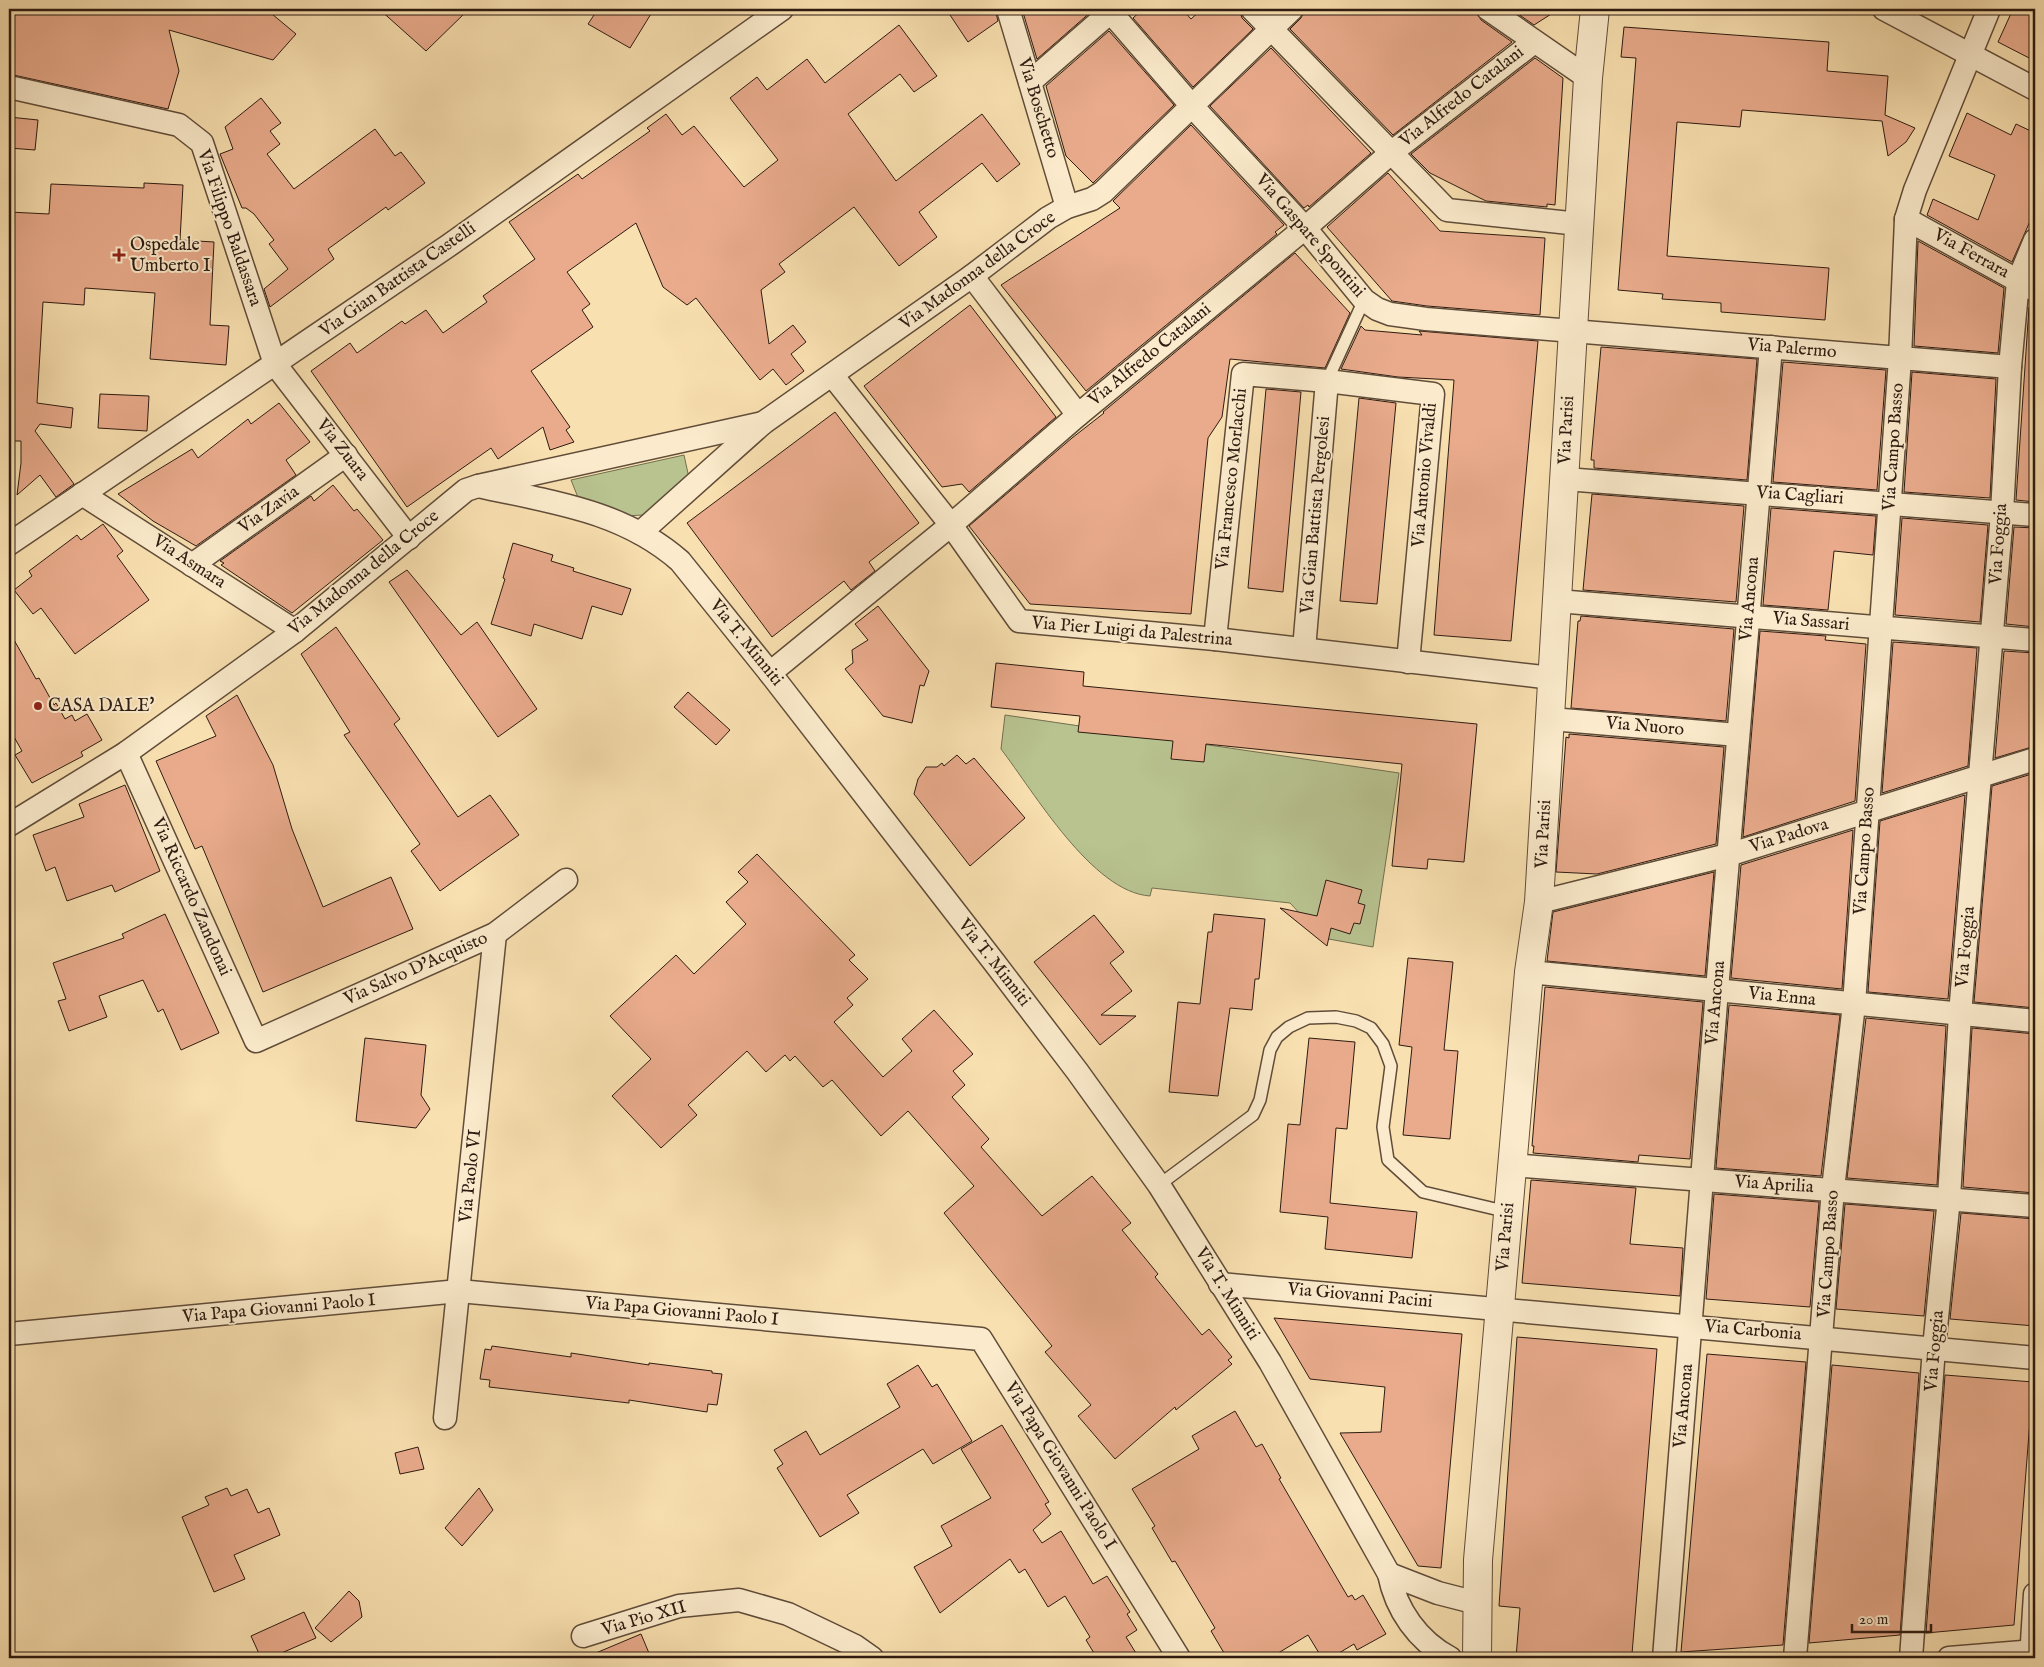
<svg xmlns="http://www.w3.org/2000/svg" width="2044" height="1667" viewBox="0 0 2044 1667" font-family="'IM FELL English',serif">
<rect width="100%" height="100%" fill="#f9e0b0"/>
<filter id="stains"><feTurbulence type="fractalNoise" baseFrequency=".004" numOctaves="4"/><feColorMatrix values="0 0 0 0 .2 0 0 0 0 .09 0 0 0 0 .02 0 0 0 .5 -.17"/></filter>
<radialGradient id="worn" r=".72"><stop offset=".6" stop-color="#630" stop-opacity="0"/><stop offset="1" stop-color="#630" stop-opacity=".3"/></radialGradient>
<g fill="#b8c390" stroke="#726f50">
<path d="M684 455 689 478 643 515 625 516 579 500 571 480Z"/>
<path d="M1005 715 1399 773 1373 947 1323 938 1290 903 1152 888 1150 896C1092 892 1034 792 1001 749Z"/>
</g>
<g fill="#e9ab8c" stroke="#2d1b11">
<path d="M16 9H266L296 34 273 60 169 30 179 71 168 109 9 74V37Z"/>
<path d="M379 9H469L426 51Z"/>
<path d="M598 9H654L630 48 588 24Z"/>
<path d="M946 9H995L998 21 968 42Z"/>
<path d="M1022 9H1092L1093 10 1037 59Z"/>
<path d="M1143 9H1182L1191 19 1202 9H1239L1242 18 1253 29 1193 87 1133 18Z"/>
<path d="M1305 9H1475L1481 20 1512 42 1393 135 1290 29 1301 18Z"/>
<path d="M1511 9H1559L1534 25Z"/>
<path d="M2013 9H2035V61L1998 42Z"/>
<path d="M899 25 937 76 914 92 900 74 848 114 896 181 982 114 1020 164 997 182 982 163 919 212 937 237 899 266 854 207 779 264 785 272 761 290 769 344 793 325 806 342 791 354 804 371 786 385 773 369 760 380 696 298 687 305 663 287 636 223 567 272 590 304 582 310 593 327 531 371 570 427 566 430 574 442 550 450 543 427 498 459 491 448 407 507 311 371 350 343 357 353 402 321 405 324 426 310 443 333 487 302 483 296 535 259 509 222 578 174 582 179 650 131 647 128 666 114 682 135 694 126 744 187 778 160 730 98 757 77 767 90 807 59 825 83Z"/>
<path d="M1624 27 1829 42 1827 71 1888 76 1885 115 1915 128 1906 142 1888 156 1882 121 1742 110 1740 127 1677 122 1667 256 1829 268 1825 320 1721 312V303L1662 299 1663 294 1618 290 1636 58 1621 57Z"/>
<path d="M1109 31 1174 105 1093 183 1066 156 1046 86Z"/>
<path d="M1271 48 1371 153 1309 207 1308 205 1304 208 1210 106Z"/>
<path d="M1535 58 1563 78 1555 205 1547 204V207L1486 201 1430 173 1411 154Z"/>
<path d="M261 98 281 123 270 131 280 144 267 154 294 189 375 129 395 156 401 152 425 183 388 210 386 207 328 249 334 259 270 307 264 289 288 269 269 244 274 240 254 214 246 208H242L220 154 233 149 225 127Z"/>
<path d="M1967 113 2011 135 2016 124 2035 133V210L2012 262 1927 215 1933 199 1978 220 1995 175 1949 156Z"/>
<path d="M9 117 38 120 35 150 9 148Z"/>
<path d="M1191 125 1284 225 1275 232 1277 234 1086 391 1001 285 1120 208 1113 201Z"/>
<path d="M1388 173 1440 231 1545 238 1540 315 1427 306 1392 301 1327 227Z"/>
<path d="M144 183 183 185 180 240 214 242 210 325 229 326 226 365 150 359 155 293 85 288 84 305 43 302 37 403 73 408 71 428 40 424 35 431 74 484 56 497 40 475 17 495 21 463V441H9V212L49 214 51 184 144 188Z"/>
<path d="M1918 241 2004 288 1998 353 1914 346Z"/>
<path d="M1295 253 1350 313 1325 368 1230 359 1222 417 1208 438 1191 614 1030 604 969 526 1072 438 1104 413 1103 412Z"/>
<path d="M970 305 1056 417 969 492 962 484 942 487 864 386Z"/>
<path d="M2029 307 2035 311V502L2016 500Z"/>
<path d="M1361 326 1365 330 1422 335 1419 331 1538 341 1511 641 1434 635 1454 380 1398 377 1341 369Z"/>
<path d="M1601 347 1757 359 1747 480 1594 468V460H1591Z"/>
<path d="M1783 362 1886 370 1877 490 1773 482Z"/>
<path d="M1912 372 1996 379 1990 498 1904 492Z"/>
<path d="M1266 389 1301 392 1283 592 1248 588Z"/>
<path d="M100 394 149 396 147 431 98 428Z"/>
<path d="M1359 398 1396 403 1377 604 1340 601Z"/>
<path d="M279 403 310 442 286 460 296 475 196 546 153 521 118 494 192 449 198 458 248 419 251 424Z"/>
<path d="M835 412 919 523 869 562 875 571 851 590 844 581 772 637 687 523Z"/>
<path d="M333 485 354 511 357 509 383 540 292 613 221 565 224 563 220 561 311 496 314 501Z"/>
<path d="M1592 494 1744 506 1736 602 1583 590Z"/>
<path d="M1771 508 1876 516 1873 555 1834 551 1828 610 1763 605Z"/>
<path d="M1902 518 1988 525 1980 622 1895 615Z"/>
<path d="M103 524 123 551 117 556 149 600 75 654 41 608 33 614 14 590 32 576 29 571 77 535 81 540Z"/>
<path d="M2014 527 2035 528V627L2006 624Z"/>
<path d="M513 543 553 555 551 561 574 568 573 571 631 589 622 615 592 606 582 639 534 624 531 636 491 624 505 579 503 578Z"/>
<path d="M407 570 461 635 477 622 537 709 498 737 389 582Z"/>
<path d="M878 606 929 671 924 686 920 685 912 723 883 716 845 669 853 663 852 650 868 640 855 624Z"/>
<path d="M1581 616 1734 629 1726 721 1571 708 1578 621H1580Z"/>
<path d="M336 627 400 719 394 724 458 817 490 795 519 835 440 891 411 851 420 844 344 735 350 732 301 654Z"/>
<path d="M9 631 36 679 39 678 54 705 56 703 65 719 72 715 75 721 87 714 102 740 81 752 83 756 32 783 15 755 22 751 9 728Z"/>
<path d="M1760 631 1826 636 1825 640 1866 644 1855 801 1743 837Z"/>
<path d="M1893 642 1977 648 1968 766 1882 793Z"/>
<path d="M2004 651 2035 653V746L1995 758Z"/>
<path d="M996 663 1084 672 1083 686 1477 724 1464 862 1428 859 1427 869 1392 866 1402 764 1206 744 1204 762 1171 759 1173 741 1078 732 1080 716 991 707Z"/>
<path d="M688 692 730 730 716 745 674 707Z"/>
<path d="M237 695 273 765 292 829 323 907 391 877 413 929 263 992 202 846 195 849 156 761 216 736 206 716Z"/>
<path d="M1569 734 1724 747 1716 844 1597 874 1556 872 1566 737 1569 738Z"/>
<path d="M957 755 966 764 974 758 1025 818 970 866 914 794 918 779 926 767H937L942 763 944 766Z"/>
<path d="M2035 773V1008L1974 1002 1992 786Z"/>
<path d="M125 785 160 871 115 892 112 885 67 901 55 867 46 871 33 835 84 817 79 804Z"/>
<path d="M1965 795 1948 999 1868 992 1880 821Z"/>
<path d="M1853 830 1842 989 1731 978 1741 865Z"/>
<path d="M757 854 855 955 849 960 868 979 847 998 853 1005 834 1022 883 1077 912 1051 902 1039 934 1010 973 1054 953 1071 965 1085 952 1097 989 1139 981 1147 1042 1216 1092 1176 1131 1223 1122 1230 1158 1274 1155 1277 1202 1335 1209 1329 1232 1357 1228 1360 1232 1364 1176 1410 1175 1407 1115 1459 1078 1416 1091 1405 1045 1352 1052 1346 944 1213 974 1186 908 1111 881 1136 832 1080 823 1087 795 1056 790 1061 785 1055 766 1072 747 1051 688 1105 697 1115 661 1148 612 1096 651 1059 610 1016 676 955 694 974 746 924 726 902 748 882 738 872Z"/>
<path d="M1714 872 1705 976 1547 961 1553 912Z"/>
<path d="M1326 880 1362 890 1358 903 1365 905 1360 924 1354 923 1350 934 1331 928 1327 946 1280 908 1317 916Z"/>
<path d="M165 914 219 1033 181 1050 163 1009 158 1012 143 980 99 996 107 1017 69 1031 58 1001 66 999 53 963 124 938 122 934Z"/>
<path d="M1214 914 1265 919 1259 979H1255L1252 1010 1230 1008 1218 1096 1169 1092 1178 1002 1200 1004 1208 932H1212Z"/>
<path d="M1094 915 1124 952 1110 963 1132 991 1101 1015 1136 1016 1100 1045 1034 962Z"/>
<path d="M1408 958 1453 962 1444 1050 1458 1051 1450 1139 1403 1135 1412 1047 1399 1045Z"/>
<path d="M1545 987 1703 1002 1690 1159 1639 1155 1638 1162 1533 1153 1534 1146H1532Z"/>
<path d="M1729 1005 1840 1015 1821 1176 1716 1168Z"/>
<path d="M1866 1018 1946 1026 1937 1185 1847 1178Z"/>
<path d="M1972 1028 2035 1034V1193L1963 1187Z"/>
<path d="M365 1038 426 1045 421 1095 430 1109 416 1128 356 1121Z"/>
<path d="M1309 1038 1355 1042 1347 1129 1336 1128 1330 1203 1417 1212 1412 1258 1325 1249 1328 1217 1280 1212 1288 1124 1300 1125Z"/>
<path d="M1531 1180 1636 1188 1630 1244 1683 1248 1680 1296 1522 1283Z"/>
<path d="M1714 1194 1819 1202 1810 1307 1706 1299Z"/>
<path d="M1845 1204 1934 1211 1924 1316 1836 1309Z"/>
<path d="M1961 1213 2035 1219V1326L1950 1319Z"/>
<path d="M1274 1318 1462 1334 1441 1568 1418 1566 1340 1433 1381 1432 1385 1387 1310 1379Z"/>
<path d="M1517 1337 1657 1349 1632 1654 1570 1658H1516L1520 1608 1499 1606Z"/>
<path d="M492 1346 571 1357V1353L649 1365V1363L712 1371V1373L722 1374 717 1405 708 1404 707 1412 629 1400V1403L489 1387 490 1380 480 1379 485 1349 491 1350Z"/>
<path d="M1707 1354 1806 1362 1783 1645 1681 1652Z"/>
<path d="M918 1365 932 1387 937 1384 972 1441 933 1464 923 1449 847 1495 859 1513 820 1537 777 1468 783 1464 774 1450 806 1431 820 1455 900 1407 887 1384Z"/>
<path d="M1832 1365 1919 1373 1900 1635 1809 1643Z"/>
<path d="M1945 1375 2033 1382 2014 1625 1926 1633Z"/>
<path d="M1235 1411 1256 1447 1262 1444 1281 1478 1279 1479 1348 1597 1352 1595 1355 1600 1363 1595 1386 1634 1357 1650 1354 1644 1334 1656 1332 1653 1322 1658 1308 1635 1270 1658H1227L1211 1631 1215 1628 1175 1561 1172 1562 1152 1528 1155 1526 1132 1489 1199 1449 1192 1436Z"/>
<path d="M1002 1425 1049 1502 1045 1504 1051 1514 1033 1530 1042 1543 1061 1531 1093 1584 1107 1576 1130 1612 1127 1614 1137 1630 1126 1637 1139 1658H1097L1086 1640 1090 1637 1065 1596 1048 1607 1025 1569 1019 1573 1010 1559 940 1613 914 1567 952 1546 941 1526 991 1498 961 1449Z"/>
<path d="M418 1447 424 1469 400 1474 395 1453Z"/>
<path d="M227 1488 231 1496 247 1489 258 1513 269 1508 280 1535 234 1555 245 1579 214 1592 182 1517 209 1505 205 1497Z"/>
<path d="M479 1488 493 1510 462 1546 445 1528Z"/>
<path d="M349 1591 359 1601 362 1617 331 1642 315 1628Z"/>
<path d="M304 1612 316 1638 270 1658H261L251 1636Z"/>
<path d="M641 1634 651 1658H584Z"/>
</g>
<g fill="none" stroke-linecap="round" stroke-linejoin="round">
<g stroke="#604c39" stroke-width="14">
<g id="service">
<path d="M1327 381 1364 300"/>
<path d="M1159 1185 1253 1115 1260 1100 1270 1050 1277 1037 1289 1027 1308 1018 1336 1017 1356 1021 1371 1028 1383 1044 1391 1066 1383 1127 1388 1160 1423 1192 1508 1212"/>
</g>
</g>
<g stroke="#604c39" stroke-width="25">
<g id="minor">
<path d="M1008 9 1067 207"/>
<path d="M1108 9 1191 105 1305 228 1364 300 1377 309 1390 314 1426 319 2010 367"/>
<path d="M1252 9 1447 210 1579 224"/>
<path d="M1488 9 1588 78"/>
<path d="M1884 9 2035 89"/>
<path d="M1030 82 1114 9"/>
<path d="M9 87 179 125 202 143 275 364 409 538"/>
<path d="M1906 219 2035 290"/>
<path d="M972 276 1078 415"/>
<path d="M832 375 951 525 1019 621 1215 639 1552 678"/>
<path d="M1565 479 2035 515"/>
<path d="M478 486C550 502 622 510 680 561L770 673 994 962 1077 1071 1159 1185 1270 1362 1389 1574"/>
<path d="M82 494 295 631"/>
<path d="M640 533 763 423 972 276 1048 218 1067 207 1092 199 1103 192 1292 9"/>
<path d="M9 544 448 246 782 9"/>
<path d="M192 565 346 455"/>
<path d="M1557 601 2035 640"/>
<path d="M1215 639 1243 374 1327 381 1433 394 1408 662"/>
<path d="M1304 649 1327 381"/>
<path d="M770 673 951 525 1078 415 1305 228 1392 152 1534 42"/>
<path d="M1551 719 1738 735"/>
<path d="M126 753 256 1041 495 934 566 880"/>
<path d="M9 825 126 753 295 631 466 490 478 486 763 423"/>
<path d="M1539 902 1728 855 2035 759"/>
<path d="M1529 972 2035 1021"/>
<path d="M1512 1165 2035 1206"/>
<path d="M1220 1284 2035 1358"/>
<path d="M9 1334 459 1291 981 1339 1179 1658"/>
<path d="M445 1418 495 934"/>
<path d="M583 1636 679 1606 739 1600 788 1614 855 1646 872 1658"/>
<path d="M1450 1658C1418 1641 1396 1610 1389 1574L1438 1593 1477 1603"/>
<path d="M1664 1658 1717 990 1771 347"/>
<path d="M1795 1658 1833 1189 1854 1004 1900 358 1906 219 1915 190 1989 9"/>
<path d="M1911 1658 1934 1348 1949 1198 1960 1014 2002 513 2010 367 2018 281 2035 240"/>
<path d="M1949 1658 2035 1651"/>
<path d="M2031 1658 2035 1594"/>
</g>
</g>
<g stroke="#604c39" stroke-width="30">
<path id="tertiary" d="M1477 1658 1478 1560 1529 972 1539 902 1588 78 1595 9"/>
</g>
<use href="#service" stroke="#fbebcc" stroke-width="11"/>
<use href="#minor" stroke="#fbebcc" stroke-width="22"/>
<use href="#tertiary" stroke="#fbebcc" stroke-width="28"/>
</g>
<g fill="#8f2418" stroke="#fbebcc" stroke-width="2">
<path d="M116.5 247.5h5v5h5v5h-5v5h-5v-5h-5v-5h5z"/>
<circle cx="38" cy="706" r="5"/>
</g>
<g text-anchor="middle" dominant-baseline="central" stroke-width="4" stroke-linejoin="round" paint-order="stroke">
<g font-size="18" fill="#2d1b11" stroke="#fbebcc">
<text transform="translate(1462 97) rotate(-38)">Via Alfredo Catalani</text>
<text transform="translate(1038 108) rotate(73)">Via Boschetto</text>
<text transform="translate(229 228) rotate(71)">Via Filippo Baldassara</text>
<text transform="translate(1310 236) rotate(49)">Via Gaspare Spontini</text>
<text transform="translate(1971 254) rotate(29)">Via Ferrara</text>
<text transform="translate(978 271) rotate(-36)">Via Madonna della Croce</text>
<text transform="translate(398 280) rotate(-35)">Via Gian Battista Castelli</text>
<text transform="translate(1792 349) rotate(5)">Via Palermo</text>
<text transform="translate(1150 355) rotate(-39)">Via Alfredo Catalani</text>
<text transform="translate(1567 430) rotate(-87)">Via Parisi</text>
<text transform="translate(1894 447) rotate(-86)">Via Campo Basso</text>
<text transform="translate(342 450) rotate(52)">Via Zuara</text>
<text transform="translate(1425 475) rotate(-85)">Via Antonio Vivaldi</text>
<text transform="translate(1232 479) rotate(-84)">Via Francesco Morlacchi</text>
<text transform="translate(1800 496) rotate(4)">Via Cagliari</text>
<text transform="translate(269 510) rotate(-35)">Via Zavia</text>
<text transform="translate(1316 515) rotate(-85)">Via Gian Battista Pergolesi</text>
<text transform="translate(1999 544) rotate(-86)">Via Foggia</text>
<text transform="translate(189 562) rotate(33)">Via Asmara</text>
<text transform="translate(364 573) rotate(-39)">Via Madonna della Croce</text>
<text transform="translate(1750 599) rotate(-85)">Via Ancona</text>
<text transform="translate(1811 622) rotate(5)">Via Sassari</text>
<text transform="translate(1132 632) rotate(5)">Via Pier Luigi da Palestrina</text>
<text transform="translate(746 643) rotate(51)">Via T. Minniti</text>
<text transform="translate(1645 727) rotate(5)">Via Nuoro</text>
<text transform="translate(1544 834) rotate(-87)">Via Parisi</text>
<text transform="translate(1789 836) rotate(-17)">Via Padova</text>
<text transform="translate(1865 851) rotate(-86)">Via Campo Basso</text>
<text transform="translate(191 897) rotate(66)">Via Riccardo Zandonai</text>
<text transform="translate(1966 947) rotate(-85)">Via Foggia</text>
<text transform="translate(994 963) rotate(52)">Via T. Minniti</text>
<text transform="translate(416 969) rotate(-24)">Via Salvo D'Acquisto</text>
<text transform="translate(1782 997) rotate(6)">Via Enna</text>
<text transform="translate(1716 1003) rotate(-85)">Via Ancona</text>
<text transform="translate(471 1176) rotate(-84)">Via Paolo VI</text>
<text transform="translate(1774 1185) rotate(4)">Via Aprilia</text>
<text transform="translate(1506 1237) rotate(-85)">Via Parisi</text>
<text transform="translate(1829 1254) rotate(-86)">Via Campo Basso</text>
<text transform="translate(1227 1294) rotate(58)">Via T. Minniti</text>
<text transform="translate(1360 1296) rotate(5)">Via Giovanni Pacini</text>
<text transform="translate(279 1309) rotate(-5)">Via Papa Giovanni Paolo I</text>
<text transform="translate(682 1312) rotate(5)">Via Papa Giovanni Paolo I</text>
<text transform="translate(1753 1331) rotate(5)">Via Carbonia</text>
<text transform="translate(1935 1351) rotate(-85)">Via Foggia</text>
<text transform="translate(1684 1406) rotate(-85)">Via Ancona</text>
<text transform="translate(1060 1466) rotate(58)">Via Papa Giovanni Paolo I</text>
<text transform="translate(644 1619) rotate(-16)">Via Pio XII</text>
</g>
<g font-size="18" fill="#2d1b11" stroke="#fbebcc" text-anchor="start">
<text x="130" y="245">Ospedale<tspan x="130" dy="21">Umberto I</tspan></text>
<text x="48" y="706">CASA DALE'</text>
</g>
</g>
<rect width="2044" height="1667" fill="none" stroke="#f9e0b0" stroke-width="30"/>
<rect x="10" y="10" width="2024" height="1647" fill="none" stroke="#2d1b11" stroke-width="2.5"/>
<rect x="15" y="15" width="2014" height="1637" fill="none" stroke="#2d1b11"/>
<path d="M1852 1624v8h79v-8" fill="none" stroke="#2d1b11" stroke-width="2.5"/>
<text x="1859" y="1624" font-size="15" fill="#2d1b11" stroke="#fbebcc" stroke-width="4" paint-order="stroke">20 m</text>
<rect width="100%" height="100%" filter="url(#stains)"/>
<rect width="100%" height="100%" fill="url(#worn)"/>
</svg>
